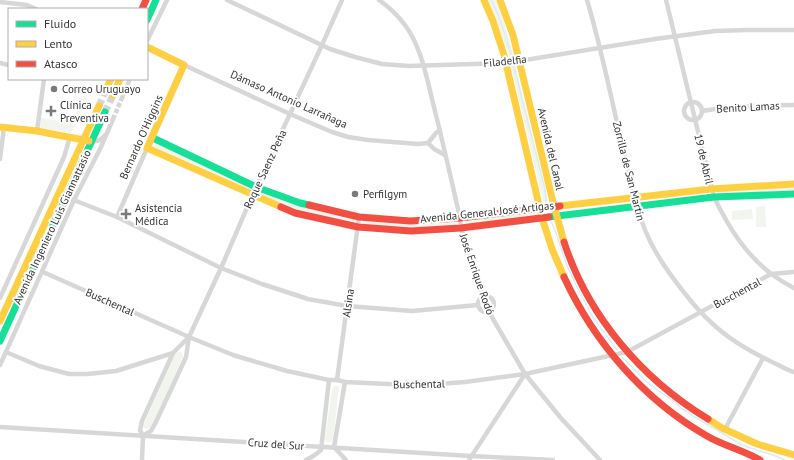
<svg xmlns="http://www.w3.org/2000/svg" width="794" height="460" viewBox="0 0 794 460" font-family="'PT Sans',sans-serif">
<rect width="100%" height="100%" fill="#fff"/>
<g fill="#f1f5ed">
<path d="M487 0H496L500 8 514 58 510 59 493 11Z"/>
<path d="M515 65 549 204 544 205 511 66Z"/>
<path d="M84 96 87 98 71 133 40 128 41 118 72 123Z"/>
<path d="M156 143 252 187 250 192 154 147Z"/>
<path d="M84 147 21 288C17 294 16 302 11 306Z"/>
<path d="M794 187V191L717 194V191Z"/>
<path d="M259 190 306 208 355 219 354 224 304 213 258 195Z"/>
<path d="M765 206 766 227H756V207Z"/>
<path d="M752 209 753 219 732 220V211Z"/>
<path d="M536 212 537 216 466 224 464 222V220Z"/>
<path d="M363 220 456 221 457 223 455 226 410 228 362 226Z"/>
<path d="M181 351 183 356 152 428 145 429 143 426 175 354Z"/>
<path d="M334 386H338L339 388 333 439 331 442H326L325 439 332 389Z"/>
</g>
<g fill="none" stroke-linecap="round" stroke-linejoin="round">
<g stroke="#ddebf3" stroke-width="1.5">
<path d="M491 0C501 18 506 38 512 57"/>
<path d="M514 67 545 189 546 204"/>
<path d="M551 221 555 230 567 266 576 285 592 316 617 350"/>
<path d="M622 357 647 382 657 390 675 402 681 408 693 416 737 442 747 447 773 455 785 460"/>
</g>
<path stroke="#d6d6d6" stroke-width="4.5" stroke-dasharray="4.5 2" stroke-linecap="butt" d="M113 119 122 98"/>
<g stroke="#d6d6d6" stroke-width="7" stroke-dasharray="7 3.5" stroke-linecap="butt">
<path d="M99 106 107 87"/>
<path d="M105 112 113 95"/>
</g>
<g stroke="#d7d7d7" stroke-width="4.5">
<path d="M227 0 330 49 355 57 382 64 409 66 506 63 655 39 715 31 747 30H794"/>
<path d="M379 0C389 7 398 16 405 25 421 47 426 75 432 99 442 139 451 178 460 218L461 228 469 255 485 303 493 319 525 374 560 417 600 460"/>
<path d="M587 0C603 53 613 108 626 162 633 190 638 218 651 243 663 267 679 287 696 307 719 333 741 347 772 362 779 365 786 370 794 372"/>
<path d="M666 0 714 197C729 228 744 252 770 273 778 279 786 284 794 288"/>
<path d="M0 2 27 5 36 9"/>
<path d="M147 41 167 0"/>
<path d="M0 63 9 65"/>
<path d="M184 65 290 114 332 132 348 137 368 140 418 144 428 143"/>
<path d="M122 98 130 79"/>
<circle cx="693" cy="111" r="9"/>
<path d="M702 111C733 106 763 105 794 105"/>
<path d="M440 130 436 133 428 143 434 149 445 155"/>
<path d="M37 131 44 79"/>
<path d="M92 142 100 140 104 136"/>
<path d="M0 159 4 127"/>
<path d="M66 197 117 217 221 268 262 284 308 299 347 306 412 311 478 305"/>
<path d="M117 217 147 148"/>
<path d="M43 272 189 337 233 355 287 371 329 380H337L345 382 410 385 438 384 465 382 525 374 627 352 771 274 794 272"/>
<circle cx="486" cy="304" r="8"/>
<path d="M0 298 64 157 70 137"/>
<path d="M6 352 39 366 69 374H88L116 371 173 353"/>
<path d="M0 365 74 200 101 147 113 119"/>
<path d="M337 380 359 217"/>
<path d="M345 382 334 447 346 460"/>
<path d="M0 427 471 456 553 460"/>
<path d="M725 429 763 358"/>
<path d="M144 435 151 431 156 422 186 357 189 337 221 268 256 187 322 45 342 0"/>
<path d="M142 460 143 436 140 430 142 421 173 353 189 337"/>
<path d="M306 460 315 455 321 450 329 380"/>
<path d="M469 460 525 374"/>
</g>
<g stroke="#16e098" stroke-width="7">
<path d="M147 20 156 0"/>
<path d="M153 138 256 187 300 203 309 205"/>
<path d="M549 217 714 197 794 194"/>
<path d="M0 341 105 112"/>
</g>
<g stroke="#ffcf43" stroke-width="7">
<path d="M484 0 493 21 504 55 542 218 552 249 564 277"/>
<path d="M500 0 513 35 553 202 564 242"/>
<path d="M147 47 184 65 147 148 281 207"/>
<path d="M107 87 111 79"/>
<path d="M113 95 120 79"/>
<path d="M0 127 37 131 89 141"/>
<path d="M560 206 711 189 794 184"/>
<path d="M0 321 99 106"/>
<path d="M708 419 722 428 757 444 794 455"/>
</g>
<g stroke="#f24e42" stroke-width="7">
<path d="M142 9 146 0"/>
<path d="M309 205 359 217 410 221 460 218 560 206"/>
<path d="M281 207 295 213 358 227 411 231 461 228 549 217"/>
<path d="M564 242C588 316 642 379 708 419"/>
<path d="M564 277C594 342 644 400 707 436 724 446 743 450 760 460"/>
</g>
</g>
<g fill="#7a7a7a" stroke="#fff" stroke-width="1.5">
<circle cx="54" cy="89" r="4"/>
<path d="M49 105h4v4h4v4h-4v4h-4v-4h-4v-4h4z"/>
<circle cx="355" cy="194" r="4"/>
<path d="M124 208h4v4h4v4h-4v4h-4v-4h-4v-4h4z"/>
</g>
<g text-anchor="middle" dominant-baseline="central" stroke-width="4" stroke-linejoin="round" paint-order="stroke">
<g font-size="11" fill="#333" stroke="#fff">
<text transform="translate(505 61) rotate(-6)">Filadelfia</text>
<text transform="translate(289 99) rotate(24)">Dámaso Antonio Larrañaga</text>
<text transform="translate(748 107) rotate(-3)">Benito Lamas</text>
<text transform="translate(141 137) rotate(-66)">Bernardo O'Higgins</text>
<text transform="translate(551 149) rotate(77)">Avenida del Canal</text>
<text transform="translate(704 159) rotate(77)">19 de Abril</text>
<text transform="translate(265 169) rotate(-65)">Roque Saenz Peña</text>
<text transform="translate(629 171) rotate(76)">Zorrilla de San Martín</text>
<text transform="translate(487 212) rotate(-6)">Avenida General José Artigas</text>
<text transform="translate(52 227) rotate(-65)">Avenida Ingeniero Luis Giannattasio</text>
<text transform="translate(477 274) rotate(71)">José Enrique Rodó</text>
<text transform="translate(737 293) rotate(-28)">Buschental</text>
<text transform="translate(110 302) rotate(24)">Buschental</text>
<text transform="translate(348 303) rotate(-82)">Alsina</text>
<text transform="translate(419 384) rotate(-1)">Buschental</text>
<text transform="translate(276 444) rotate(4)">Cruz del Sur</text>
</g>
<g font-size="11" fill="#333" stroke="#fff" text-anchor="start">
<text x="62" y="89">Correo Uruguayo</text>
<text x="60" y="105">Clínica<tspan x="60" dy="13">Preventiva</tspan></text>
<text x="363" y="194">Perfilgym</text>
<text x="135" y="208">Asistencia<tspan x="135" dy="13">Médica</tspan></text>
</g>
</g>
<rect x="8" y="8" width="140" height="72" fill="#ffffff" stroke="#adadad"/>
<rect x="16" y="21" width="20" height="6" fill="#16e098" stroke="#adadad"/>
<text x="44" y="28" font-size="12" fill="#333333">Fluido</text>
<rect x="16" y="41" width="20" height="6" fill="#ffcf43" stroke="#adadad"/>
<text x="44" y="48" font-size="12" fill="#333333">Lento</text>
<rect x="16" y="61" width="20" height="6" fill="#f24e42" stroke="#adadad"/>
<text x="44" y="68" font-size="12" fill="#333333">Atasco</text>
</svg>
